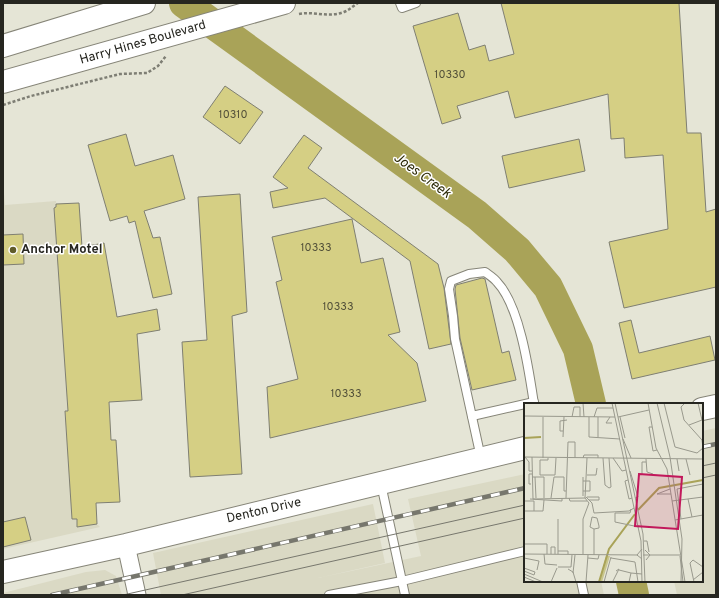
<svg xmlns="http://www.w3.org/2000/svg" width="719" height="598" viewBox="0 0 719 598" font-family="Overpass,sans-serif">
<rect width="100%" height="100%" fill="#e5e5d6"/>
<g fill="#dad9c4">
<path d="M3 181 5 205 56 201V204L79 203 93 417 90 418 97 524 100 527 3 549Z"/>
<path d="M716 428V595H677L674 581H702V431Z"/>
<path d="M525 474V581H601L604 595H161L153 553 373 504 385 563 318 578 421 556 408 499Z"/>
<path d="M105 570 116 576 122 595H3V593L86 572Z"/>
</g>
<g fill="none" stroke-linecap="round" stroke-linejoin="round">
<g stroke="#a9a358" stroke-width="30">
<path d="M184 3 477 215 517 250 548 287 578 349 591 404"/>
<path d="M631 581 634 595"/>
</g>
</g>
<g fill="#d5cf84" stroke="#7f7f72">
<path d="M501 3H679L687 133H701L706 212 716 209V287L624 308 609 242 668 229 663 155 625 158 624 138 611 139 608 94 515 118 508 91 457 106 461 118 442 124 413 26 458 13 469 50 485 45 489 61 514 54Z"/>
<path d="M225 86 263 112 240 144 203 117Z"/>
<path d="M126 134 135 166 173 155 185 199 144 211 153 238 160 237 172 294 153 298 135 221 129 223 127 216 110 221 88 145Z"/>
<path d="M304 135 322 148 308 168 438 264 444 288 451 344 429 349 410 261 325 198 273 208 270 192 288 188 273 177Z"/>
<path d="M579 139 585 171 509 188 502 156Z"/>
<path d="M240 194 247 312 232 316 242 474 190 477 182 342 207 340 198 197Z"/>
<path d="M79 203 82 247 104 243 117 317 157 309 160 330 137 334 142 400 109 402 111 440H116L120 502 96 503 97 524 77 527V519H72L65 411H68L54 208 56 207V204Z"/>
<path d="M352 219 361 263 383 258 400 332 388 335 417 363 426 401 270 438 267 387 298 379 276 282 282 280 272 237Z"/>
<path d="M23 234 24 264 3 265V235Z"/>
<path d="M482 278 485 279 502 353 509 351 516 380 472 390 460 338 455 289 456 285Z"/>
<path d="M631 320 639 353 710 336 715 360 632 379 619 323Z"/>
<path d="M25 517 31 540 3 547V522Z"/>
</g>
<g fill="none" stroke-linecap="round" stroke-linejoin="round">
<g stroke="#868578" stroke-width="10">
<g id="lane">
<path d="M400 3 402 8 416 3"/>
<path d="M472 416 534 402"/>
<path d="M481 458 455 339 453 316 449 289 451 281 469 274 485 272C489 275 494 278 497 282 520 306 529 371 534 404"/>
<path d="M381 484 405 595"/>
<path d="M581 581 584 595"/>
<path d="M329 595 402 581 525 551"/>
</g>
</g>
<g stroke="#868578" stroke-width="19">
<path id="street" d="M126 545 137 595"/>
</g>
<g stroke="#868578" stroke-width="24">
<g id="secondary">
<path d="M702 409 716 406"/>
<path d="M3 572 126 545 525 448"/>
</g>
</g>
<g stroke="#868578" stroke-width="24">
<g id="primary">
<path d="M3 46 144 3"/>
<path d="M3 82 284 3"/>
</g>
</g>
<g stroke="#7e7e74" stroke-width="2.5" stroke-dasharray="3 2" stroke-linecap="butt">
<path d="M299 14C314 11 329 18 344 12 349 10 353 6 358 3"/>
<path d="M3 105 31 96 120 74 147 73 158 66 166 56"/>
</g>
<use href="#lane" stroke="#fff" stroke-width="8"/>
<use href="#street" stroke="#fff" stroke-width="17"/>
<use href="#secondary" stroke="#fff" stroke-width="22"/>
<use href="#primary" stroke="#fff" stroke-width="22"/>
<g stroke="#77776d" stroke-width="1">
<path d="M702 466 716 463"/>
<path d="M702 478 716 475"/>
<path d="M123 595 525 505"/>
<path d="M182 595 525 518"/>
</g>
<g stroke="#77776d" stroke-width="4.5">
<g id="rail">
<path d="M702 447 716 444"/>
<path d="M52 595 525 488"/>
</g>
</g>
<use href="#rail" stroke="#fff" stroke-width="3" stroke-dasharray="9" stroke-linecap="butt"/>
</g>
<circle fill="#605c29" stroke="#fff" stroke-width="1.5" cx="13" cy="250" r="4"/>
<g text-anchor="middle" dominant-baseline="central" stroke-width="3" stroke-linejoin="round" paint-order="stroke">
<g font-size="11" fill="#525039">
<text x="450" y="75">10330</text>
<text x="233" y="115">10310</text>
<text x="316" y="248">10333</text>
<text x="338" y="307">10333</text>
<text x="346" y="394">10333</text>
</g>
<g font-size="13" fill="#262620" stroke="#fff">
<text transform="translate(143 43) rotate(-16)">Harry Hines Boulevard</text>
<text transform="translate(264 511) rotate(-13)">Denton Drive</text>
</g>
<g font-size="13" font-weight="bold" fill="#262620" stroke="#fff" text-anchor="start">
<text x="21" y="250">Anchor Motel</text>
</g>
<g font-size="14" font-style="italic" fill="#2d2b08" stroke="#fff">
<text transform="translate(422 176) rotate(36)">Joes Creek</text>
</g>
</g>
<g transform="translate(524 403)">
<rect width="179" height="179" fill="#e5e5d6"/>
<path d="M82 153H86L78 179H75Z" fill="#c8c58c"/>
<path fill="none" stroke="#a9a358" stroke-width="2" d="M0 35 17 34M114 107 135 85 179 77M75 179 85 146 111 111"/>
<path fill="none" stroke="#99998d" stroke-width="1" d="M59 0 60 14M88 0 117 138 118 179M91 0 119 131 121 179M124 0 132 45 143 66 161 179M133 0 146 54 158 136 157 179M140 0 151 44 173 50 179 45 178 37 160 17 157 4 161 0M0 13 91 14M48 14 50 4H56V14M65 14V34L96 36M70 14 73 5H89M74 14V34M86 14 82 20H88M94 14 125 7M96 14 101 35M165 22 178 17 174 0M128 24H125L129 48 133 47M39 28H36V18L43 17M39 34 40 14M99 36 107 55M0 54 179 56M1 54 5 59V68H8M8 54 9 96 61 95M19 55V14M24 55V57H16V72H31L32 55M59 55 60 52H74V55M79 55 81 82 85 85 87 84 85 55M89 55 98 68 102 67M122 56 123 69 129 71M153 56 155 68M162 56 166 72M106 68 114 94 111 95M118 71V59H122M63 72H72L73 65M8 74H20V95M11 74 12 95M104 77 101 78 105 96 108 95M7 81H5V71H8M146 86 133 91H147M59 88H66V78H59V74M59 93V78M62 94 68 100 70 110 105 108 110 105M63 94H75V97H65M27 95 30 74H40V88H42M42 95 44 39H51V55M45 95 46 98H63M61 95 63 55M6 96 38 98V95M164 96 168 114M0 98H10V108H0M148 98 179 94M107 106 106 110H91V119L115 124M10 108H19L20 97M34 116V151M157 116 153 86 179 81M151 117 179 112M120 138H123L125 149M0 141H23V151M118 146 113 152 118 156M121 147 126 152 122 157M34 148H44V151M0 151 114 152M20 151 21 161 33 162M27 151V144H31V151M59 152V116L65 100 61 95M70 152V126L66 124 68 114 73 115 75 123V125L70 126M119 152H156M156 153 159 179M0 155 15 158 13 167M64 155 74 156 75 152M87 155 111 159 114 179M34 164H47L48 152M0 165 11 169 10 172 0 168M44 166 49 169 52 179M95 167 107 170M49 170 51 152M0 171 19 179M0 174 12 179M169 177 179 169M89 178 95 166 92 168M27 179 33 165M62 179 64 152M80 179 87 154M105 179 107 170 118 171M170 179 166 160 169 157 179 164"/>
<path fill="#c2185b" fill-opacity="0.15" stroke="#c2185b" stroke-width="2" d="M115 71 158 74 154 126 111 123Z"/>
<rect width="179" height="179" fill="none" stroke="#262620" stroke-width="2"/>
</g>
<rect width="719" height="598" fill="none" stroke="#262620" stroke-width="8"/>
</svg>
